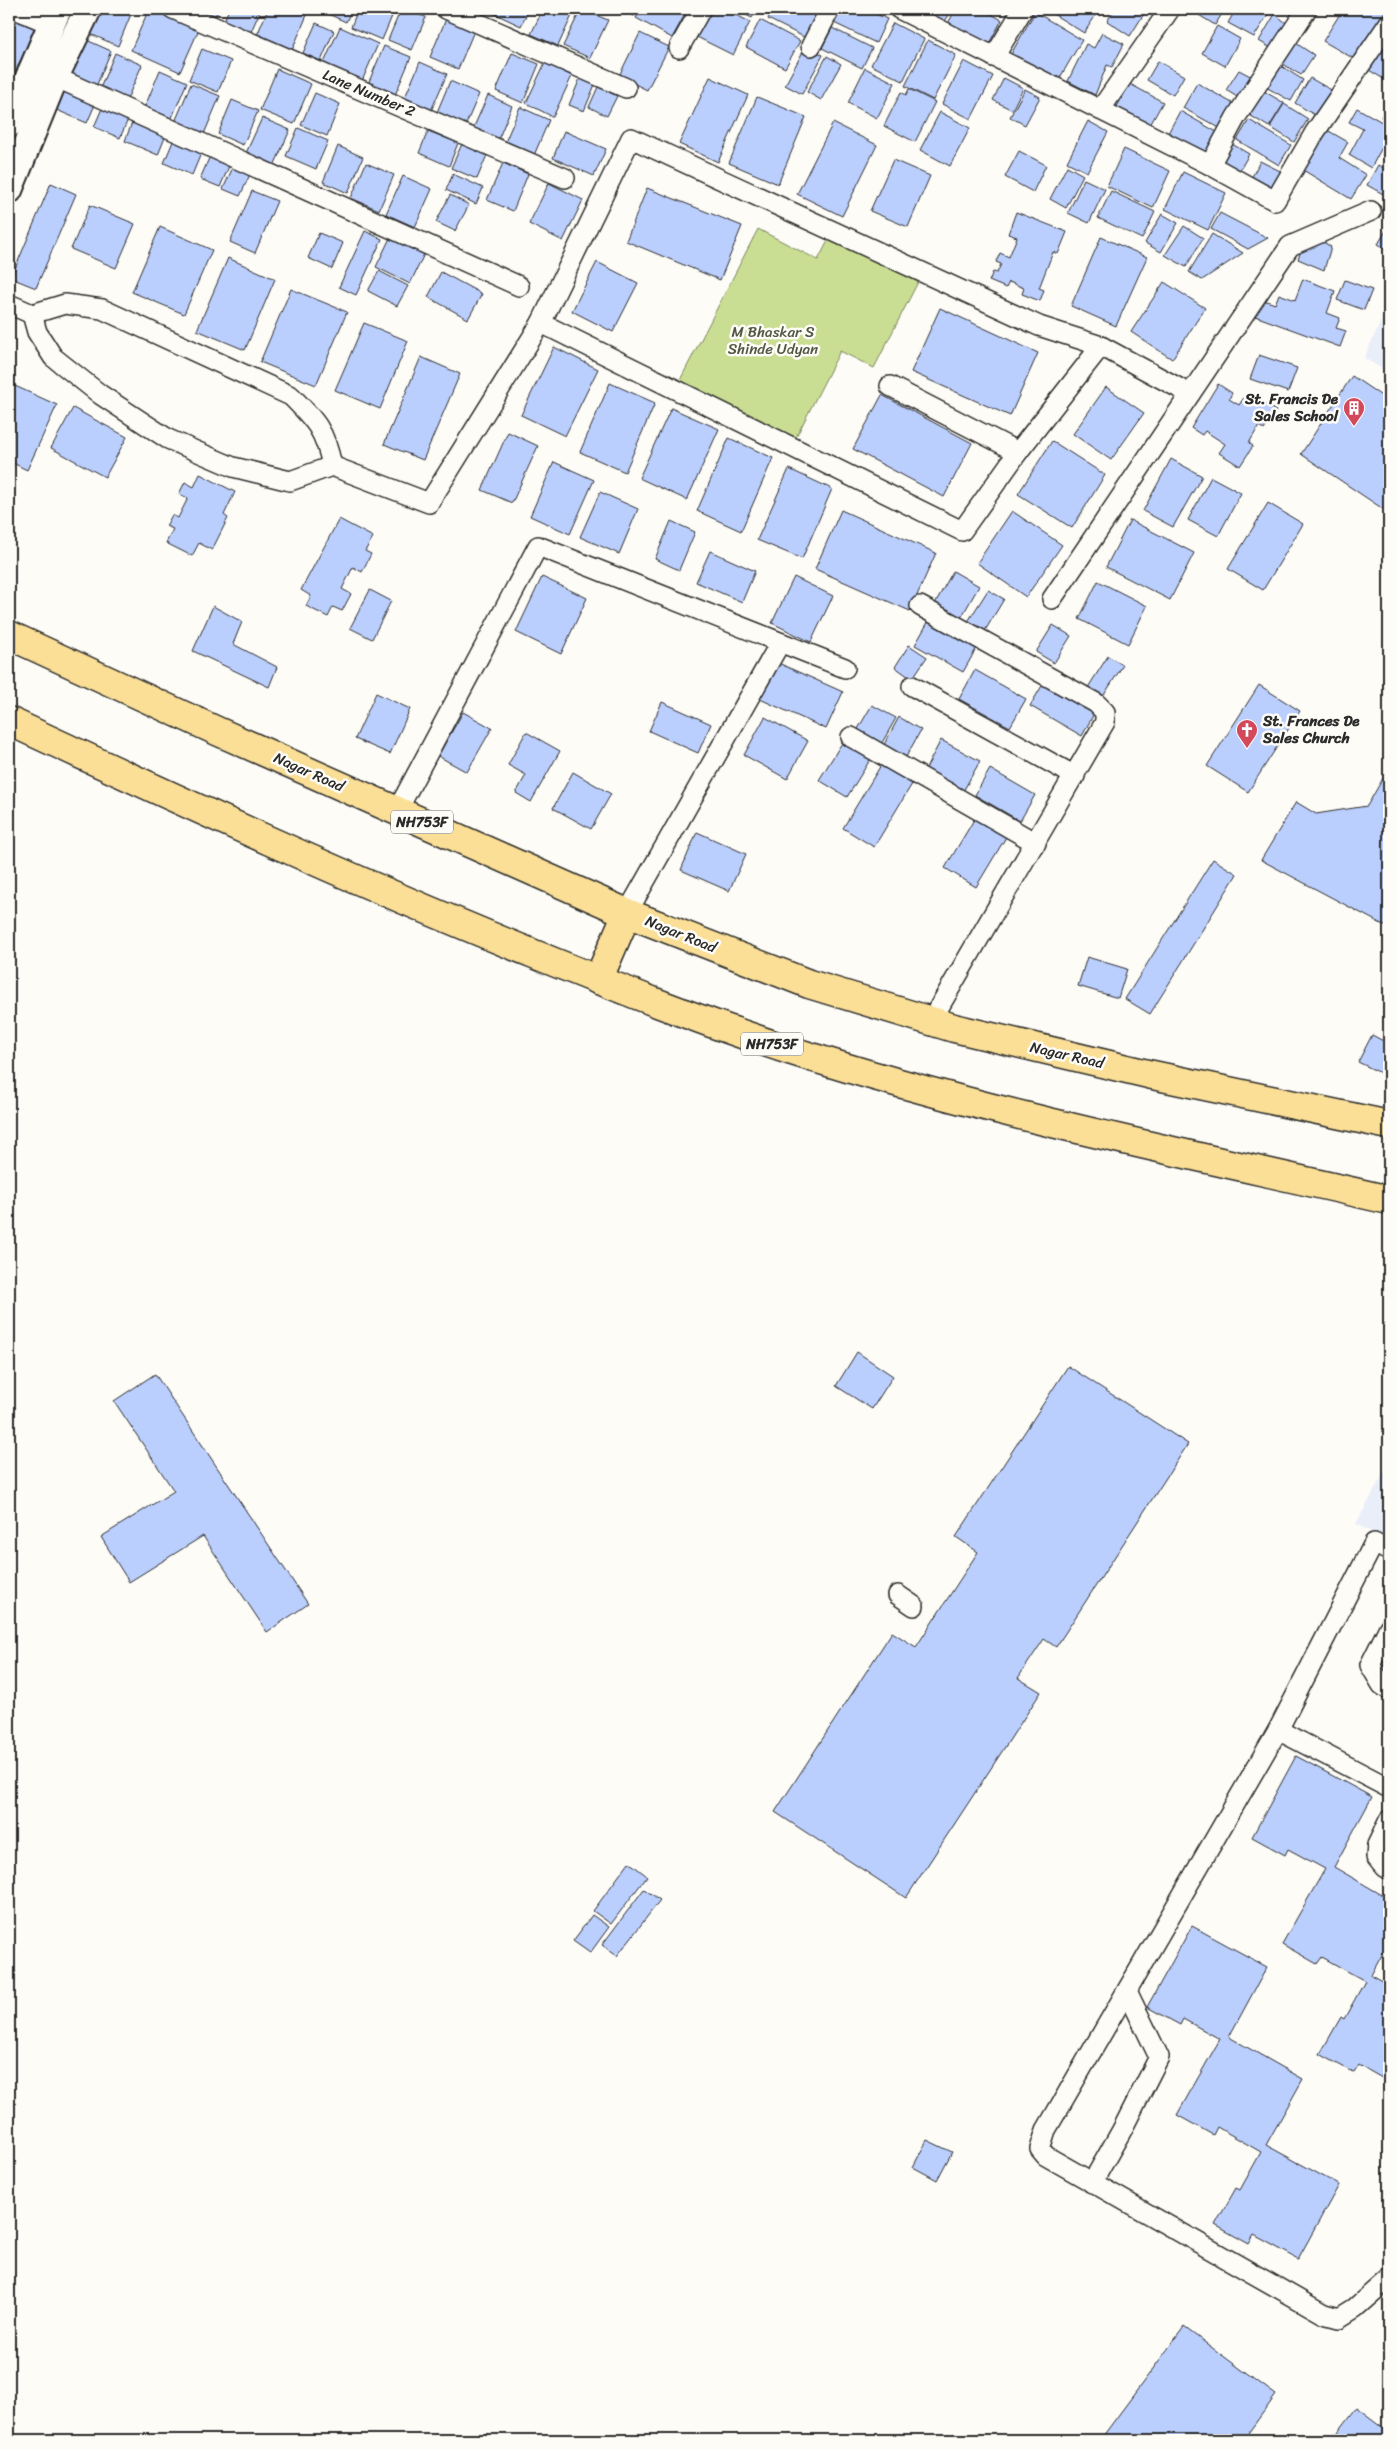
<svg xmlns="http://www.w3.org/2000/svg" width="1398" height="2449" viewBox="0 0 1398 2449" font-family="Sriracha,sans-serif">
<rect width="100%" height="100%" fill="#fdfcf7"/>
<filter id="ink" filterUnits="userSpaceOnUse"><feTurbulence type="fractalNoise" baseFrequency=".02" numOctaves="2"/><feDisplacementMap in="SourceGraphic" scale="10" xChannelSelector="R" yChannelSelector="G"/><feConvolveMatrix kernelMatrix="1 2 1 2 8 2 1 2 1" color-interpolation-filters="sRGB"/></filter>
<g filter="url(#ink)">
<g fill="#e9eef9">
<path d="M1389 304V373L1364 358Z"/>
<path d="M1389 1464V1541L1356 1524Z"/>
</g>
<path fill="#cade93" stroke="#7a845f" d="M758 229 818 260 830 237 918 282 874 368 840 351 793 443 678 384Z"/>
<g fill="#bbcfff" stroke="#2b2b2b">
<path d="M96 9H133L118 46 86 32Z"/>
<path d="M149 9 199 29 180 72 131 50Z"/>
<path d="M191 9H219L213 21Z"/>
<path d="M229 9H261L249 36 222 25Z"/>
<path d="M268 9H293L307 15 290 55 255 40Z"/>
<path d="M317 9H352L346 22Z"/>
<path d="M358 9H395L382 40 351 27Z"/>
<path d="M401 9 426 17 412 50 388 40Z"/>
<path d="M469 9H486L483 15Z"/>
<path d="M495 9H529L521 26 493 13Z"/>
<path d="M543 9 574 11 558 46 531 34Z"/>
<path d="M581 9 608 20 590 58 563 46Z"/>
<path d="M620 9H638L634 16Z"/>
<path d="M641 9H688L672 38 636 18Z"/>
<path d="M706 9H724L750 22 733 55 693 35Z"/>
<path d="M734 9H757L752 18Z"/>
<path d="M773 9H822L808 39 768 19Z"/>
<path d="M841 9H865L887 19 876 43 834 23Z"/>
<path d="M920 9H953L945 21Z"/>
<path d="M956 9H982L1002 20 987 47 947 25Z"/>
<path d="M1045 9H1100L1084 33Z"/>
<path d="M1115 9H1147L1130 36 1107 21Z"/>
<path d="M1189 9H1225L1215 25Z"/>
<path d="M1236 9H1260L1269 13 1254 37 1228 23Z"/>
<path d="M1343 9H1379L1385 12 1356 60 1323 41Z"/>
<path d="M9 11 38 22 9 95Z"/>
<path d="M1035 12 1082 40 1058 81 1011 54Z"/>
<path d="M1275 14 1290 26 1274 50 1259 41Z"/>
<path d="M446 19 474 31 458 69 430 57Z"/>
<path d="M760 20 800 41 785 68 746 47Z"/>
<path d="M316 23 334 31 321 61 303 53Z"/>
<path d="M893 23 924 39 903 81 871 65Z"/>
<path d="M1217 26 1240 39 1225 66 1202 53Z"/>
<path d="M340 27 378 44 362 81 323 65Z"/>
<path d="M832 28 872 48 862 68 822 48Z"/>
<path d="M640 33 669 47 647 90 619 76Z"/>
<path d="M1102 33 1124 44 1112 67 1107 65 1095 95 1068 81 1086 44 1094 48Z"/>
<path d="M82 38 111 51 95 89 65 77Z"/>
<path d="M928 40 956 55 933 100 905 86Z"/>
<path d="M1294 42 1314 55 1301 75 1281 63Z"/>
<path d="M1382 43 1389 47V82L1367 69Z"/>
<path d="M384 46 411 57 395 95 368 84Z"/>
<path d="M806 46 823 55 802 94 785 85Z"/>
<path d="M202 49 231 61 218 92 189 80Z"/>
<path d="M115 53 142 65 125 104 98 93Z"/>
<path d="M512 53 539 64 523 103 496 91Z"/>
<path d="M827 56 841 64 821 100 807 92Z"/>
<path d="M964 61 993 76 971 119 942 104Z"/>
<path d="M1158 61 1184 76 1173 95 1147 80Z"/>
<path d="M420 62 447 74 430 113 403 102Z"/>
<path d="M545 63 572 76 553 117 526 103Z"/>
<path d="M1278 64 1303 80 1291 101 1264 86Z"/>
<path d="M865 68 895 83 877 118 848 103Z"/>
<path d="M277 69 311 84 294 124 260 110Z"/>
<path d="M160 70 187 82 171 120 144 109Z"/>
<path d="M1239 70 1256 79 1242 100 1226 90Z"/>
<path d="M581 76 596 82 584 111 569 105Z"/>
<path d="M710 77 748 95 718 162 679 144Z"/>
<path d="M1004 78 1023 88 1012 110 993 100Z"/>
<path d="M1310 78 1333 91 1318 117 1295 103Z"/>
<path d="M450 81 479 94 464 129 435 117Z"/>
<path d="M1197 83 1239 107 1225 131 1183 108Z"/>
<path d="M191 84 220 96 204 134 175 122Z"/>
<path d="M1130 84 1163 102 1149 127 1116 108Z"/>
<path d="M61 85 97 100 87 123 52 108Z"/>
<path d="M598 87 617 96 607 116 589 107Z"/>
<path d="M1257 87 1284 103 1269 127 1243 111Z"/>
<path d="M909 89 935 102 915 142 884 126 901 92 906 95Z"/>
<path d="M1025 89 1040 97 1025 125 1010 117Z"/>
<path d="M315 93 340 104 327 136 301 125Z"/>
<path d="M488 95 512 106 498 140 473 129Z"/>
<path d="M757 97 806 117 778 184 729 163Z"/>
<path d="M232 100 258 111 243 145 218 134Z"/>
<path d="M1389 102V122L1381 117Z"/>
<path d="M1284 104 1308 119 1294 142 1270 127Z"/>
<path d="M103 106 129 117 120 138 94 127Z"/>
<path d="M520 107 549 120 532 160 503 147Z"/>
<path d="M1357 108 1389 126V134L1371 168 1349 155 1363 129 1349 122Z"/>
<path d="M1180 111 1222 135 1210 157 1168 133Z"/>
<path d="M940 112 970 128 950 166 920 150Z"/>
<path d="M262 118 290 130 274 166 246 153Z"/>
<path d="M133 120 166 135 158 155 125 141Z"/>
<path d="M1249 120 1291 145 1279 165 1237 140Z"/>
<path d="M1088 121 1108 132 1087 172 1067 162Z"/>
<path d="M833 123 877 145 842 216 797 194Z"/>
<path d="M298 128 328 141 316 169 286 156Z"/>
<path d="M1327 130 1348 142 1339 158 1366 175 1351 199 1303 170Z"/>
<path d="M428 131 458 143 449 166 419 153Z"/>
<path d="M564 131 606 149 594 176 553 158Z"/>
<path d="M174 139 202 151 192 175 164 163Z"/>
<path d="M462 144 487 155 477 179 451 168Z"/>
<path d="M1232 144 1249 154 1237 175 1220 165Z"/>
<path d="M338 146 363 157 348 193 323 182Z"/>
<path d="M1124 149 1170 171 1153 208 1107 186Z"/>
<path d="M1019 151 1046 165 1033 192 1005 177Z"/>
<path d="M210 156 230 164 220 187 200 179Z"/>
<path d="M893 160 930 176 908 227 870 211Z"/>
<path d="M1260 161 1282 172 1271 192 1250 181Z"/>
<path d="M235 163 252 170 240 196 223 189Z"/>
<path d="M366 163 394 175 379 210 351 198Z"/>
<path d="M503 163 528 174 513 211 487 200Z"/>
<path d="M1378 165 1389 171V182L1383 194 1367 185Z"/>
<path d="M1067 166 1083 175 1066 208 1050 199Z"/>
<path d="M1183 172 1226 193 1208 230 1165 209Z"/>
<path d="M453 174 483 188 476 204 446 190Z"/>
<path d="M403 176 432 189 415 227 386 214Z"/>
<path d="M1084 179 1105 189 1089 223 1068 213Z"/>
<path d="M51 183 76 194 36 288 11 278Z"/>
<path d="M549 183 583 200 563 241 529 224Z"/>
<path d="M647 188 742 226 720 280 626 241Z"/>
<path d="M252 191 277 201 255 253 230 242Z"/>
<path d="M1111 191 1155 212 1142 239 1098 218Z"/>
<path d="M450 195 469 205 455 231 436 222Z"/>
<path d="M90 205 135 224 116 268 71 249Z"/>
<path d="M1016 212 1067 232 1058 254 1053 252 1039 288 1044 290 1040 301 1022 294 1024 288 1009 282 1006 288 989 281 993 272 997 273 1001 264 996 262 1000 253 1009 257 1017 237 1008 234Z"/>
<path d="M1220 213 1268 238 1248 249 1211 229Z"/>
<path d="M1162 214 1178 223 1161 252 1145 243Z"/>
<path d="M1184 226 1203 238 1186 267 1165 255Z"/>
<path d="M160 227 212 250 184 314 132 292Z"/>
<path d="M1387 229 1389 230V251L1378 244Z"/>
<path d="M365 231 382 239 356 295 339 287Z"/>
<path d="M319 233 343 243 332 269 308 258Z"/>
<path d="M1212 234 1243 253 1202 280 1189 272Z"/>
<path d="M391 236 425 252 410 284 376 267Z"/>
<path d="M1101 237 1147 257 1116 326 1071 306Z"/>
<path d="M1322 241 1331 247 1324 270 1298 259 1301 250Z"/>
<path d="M228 258 275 279 245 350 197 330Z"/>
<path d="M597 262 638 283 613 332 572 311Z"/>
<path d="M379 271 408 286 397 306 368 291Z"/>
<path d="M441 272 482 294 468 319 428 297Z"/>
<path d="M1303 279 1335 291 1327 313 1340 318 1336 328 1346 331 1340 347 1255 316 1261 299 1275 304 1279 294 1295 300Z"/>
<path d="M1345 280 1372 290 1364 310 1337 300Z"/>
<path d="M1164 282 1205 308 1172 359 1131 332Z"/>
<path d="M291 289 347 312 316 385 260 362Z"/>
<path d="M940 308 1038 353 1010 416 911 372Z"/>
<path d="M364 323 408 341 380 409 335 390Z"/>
<path d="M554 347 598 369 565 436 521 415Z"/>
<path d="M1259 355 1297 368 1288 392 1250 379Z"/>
<path d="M421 357 460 374 423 460 384 444Z"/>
<path d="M1352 376 1389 401V513L1301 454Z"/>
<path d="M610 383 655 403 625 472 580 452Z"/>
<path d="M1218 384 1232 393 1229 399 1239 405 1247 393 1276 411 1264 430 1259 426 1249 443 1253 446 1240 466 1219 453 1225 444 1205 431 1202 435 1191 428Z"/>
<path d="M15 386 57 405 27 470 9 461V400Z"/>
<path d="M1106 387 1144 413 1111 460 1073 434Z"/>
<path d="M882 395 972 443 944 497 853 449Z"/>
<path d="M73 408 127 437 105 477 51 448Z"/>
<path d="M671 408 719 429 687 500 639 478Z"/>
<path d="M508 432 538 446 512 503 482 490Z"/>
<path d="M729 438 773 458 741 531 697 511Z"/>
<path d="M1052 441 1105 475 1072 528 1018 494Z"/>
<path d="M1171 459 1202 476 1173 527 1143 511Z"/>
<path d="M554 462 594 480 570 534 530 516Z"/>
<path d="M789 469 832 489 802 559 757 540Z"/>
<path d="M200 474 235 492 224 515 228 518 212 550 199 543 192 556 166 543 173 529 166 526 172 515 178 518 188 498 179 494 185 482 194 487Z"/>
<path d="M1211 477 1241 493 1218 536 1188 520Z"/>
<path d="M600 492 638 509 619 554 580 537Z"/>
<path d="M1268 503 1303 524 1263 590 1228 569Z"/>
<path d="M841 510 936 553 910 611 815 569Z"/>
<path d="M1012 511 1062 545 1026 597 977 563Z"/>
<path d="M339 519 373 537 365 551 371 554 362 572 353 567 342 589 351 594 342 611 333 607 328 617 306 606 311 596 301 590Z"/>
<path d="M1130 520 1194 553 1170 600 1106 567Z"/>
<path d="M671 521 695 532 679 570 655 559Z"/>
<path d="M710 551 755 571 742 602 696 582Z"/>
<path d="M953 571 979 586 958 623 932 609Z"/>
<path d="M542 577 587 598 561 654 516 632Z"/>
<path d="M794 577 833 596 811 642 772 623Z"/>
<path d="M1098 581 1147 606 1128 644 1079 619Z"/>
<path d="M370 590 391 601 372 639 350 628Z"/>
<path d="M988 590 1004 599 983 634 967 623Z"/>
<path d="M213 606 242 622 233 644 277 667 269 687 193 651Z"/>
<path d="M931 617 979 644 963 672 915 645Z"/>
<path d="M1053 625 1071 636 1054 663 1036 652Z"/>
<path d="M909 645 927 657 912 679 895 667Z"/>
<path d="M1108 656 1123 665 1102 698 1087 689Z"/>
<path d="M776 662 843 692 826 729 760 699Z"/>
<path d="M975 670 1026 699 1010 727 959 699Z"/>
<path d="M1046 679 1097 708 1082 736 1030 706Z"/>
<path d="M1259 685 1300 711 1248 792 1207 766Z"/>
<path d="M376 693 410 709 390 754 355 739Z"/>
<path d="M662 702 711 724 698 753 649 731Z"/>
<path d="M872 705 896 718 879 748 855 734Z"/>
<path d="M463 712 492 728 467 772 438 756Z"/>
<path d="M765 717 808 741 787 779 744 755Z"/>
<path d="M899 717 921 730 902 764 880 752Z"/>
<path d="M526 732 560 751 531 802 516 793 526 775 508 765Z"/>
<path d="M845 738 873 755 847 797 819 780Z"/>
<path d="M941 740 980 761 961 795 923 774Z"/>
<path d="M884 760 915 779 874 847 843 828Z"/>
<path d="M1389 768V928L1261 860 1296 802 1316 814 1367 806Z"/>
<path d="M990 769 1035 795 1020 821 975 795Z"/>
<path d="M573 772 611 794 591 829 553 808Z"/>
<path d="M978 813 1009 832 976 887 945 868Z"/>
<path d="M697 832 746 854 729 891 681 870Z"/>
<path d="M1213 859 1237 874 1150 1014 1125 999Z"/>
<path d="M1087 957 1127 969 1118 998 1078 986Z"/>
<path d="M1372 1035 1389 1044V1077L1358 1062Z"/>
<path d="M857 1352 893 1376 872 1409 836 1386Z"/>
<path d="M1068 1366 1188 1444 1056 1647 1044 1639 1018 1678 1041 1692 906 1898 775 1812 892 1632 916 1647 978 1552 956 1537Z"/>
<path d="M155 1374 308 1604 267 1632 203 1536 129 1582 101 1537 174 1491 114 1401Z"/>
<path d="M1389 1658V1672L1383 1668Z"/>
<path d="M1296 1756 1372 1797 1334 1867 1389 1899V1942L1371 1975 1389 1985V2082L1359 2065 1354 2073 1320 2054 1341 2017 1344 2019 1365 1981 1322 1957 1317 1964 1282 1944 1325 1869 1288 1849 1285 1855 1252 1837Z"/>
<path d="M629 1862 647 1876 611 1924 593 1911Z"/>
<path d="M644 1889 660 1900 617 1956 602 1945Z"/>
<path d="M592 1915 609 1927 590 1953 573 1941Z"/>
<path d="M1192 1926 1267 1967 1229 2037 1303 2079 1266 2145 1339 2185 1298 2259 1254 2235 1249 2244 1215 2225 1236 2188 1240 2190 1261 2152 1217 2127 1213 2135 1177 2115 1220 2039 1183 2019 1180 2025 1147 2007Z"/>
<path d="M927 2140 952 2152 937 2180 913 2167Z"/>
<path d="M1184 2327 1276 2395 1243 2440H1100Z"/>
<path d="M1389 2378V2389L1384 2385Z"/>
<path d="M1357 2407 1389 2431V2440H1332Z"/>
</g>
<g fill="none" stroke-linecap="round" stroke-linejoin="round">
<g stroke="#2b2b2b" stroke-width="22">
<g id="street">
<path d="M15 9 51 24"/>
<path d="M173 9 565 178"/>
<path d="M446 9 626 88"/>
<path d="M899 9 1210 165 1275 201 1315 132 1389 23"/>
<path d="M811 46 830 9"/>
<path d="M679 48 701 9"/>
<path d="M994 57 1023 9"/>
<path d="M55 77 519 286"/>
<path d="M1100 110 1170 9"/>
<path d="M1210 165 1236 117 1307 9"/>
<path d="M9 304 32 314 65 304 102 309 291 396C316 421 325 431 332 466"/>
<path d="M32 314 37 332 53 357 101 395 168 439 233 467 290 481 332 466 429 503 541 323 631 138 1039 326 1101 346 1190 394"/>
<path d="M541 323 962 531 1018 452 1101 346"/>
<path d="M890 386 1018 452"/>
<path d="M1052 599 1290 246 1371 211"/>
<path d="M920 606 1096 703 1105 712V722L931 1021"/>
<path d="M912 686 1075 776"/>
<path d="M851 737 1036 843"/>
<path d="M397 811 538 546 845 668"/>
<path d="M627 913 780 643"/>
<path d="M1389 1551 1374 1543 1278 1730 1046 2130 1040 2149 1046 2156 1324 2314 1339 2318 1355 2308 1389 2278"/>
<path d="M898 1595 914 1606"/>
<path d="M1389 1627 1370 1665 1382 1685 1389 1690"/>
<path d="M1278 1730 1389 1788"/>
<path d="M1389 1820 1377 1845 1376 1857 1384 1867 1389 1870"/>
<path d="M1092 2183 1122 2130 1159 2057 1127 1991"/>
</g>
</g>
<g stroke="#2b2b2b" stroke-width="30">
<g id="secondary">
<path d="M9 124 58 9"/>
<path d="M9 190 55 77 88 9"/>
</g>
</g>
<g stroke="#2b2b2b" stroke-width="31">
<g id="highway">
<path d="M9 635 217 731 627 913 809 984 954 1028 1148 1074 1389 1125"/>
<path d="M9 721C182 802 356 882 534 954 618 988 703 1022 789 1050 985 1113 1189 1154 1389 1200"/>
<path d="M598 980 627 913"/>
</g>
</g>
<use href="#street" stroke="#fdfcf7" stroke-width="19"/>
<use href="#secondary" stroke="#fdfcf7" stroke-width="26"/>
<use href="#highway" stroke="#fbdf96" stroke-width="28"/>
</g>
</g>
<defs>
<g id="building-pin" transform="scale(1.125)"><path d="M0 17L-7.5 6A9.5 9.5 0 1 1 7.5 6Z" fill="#d1495b" stroke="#fdfcf7"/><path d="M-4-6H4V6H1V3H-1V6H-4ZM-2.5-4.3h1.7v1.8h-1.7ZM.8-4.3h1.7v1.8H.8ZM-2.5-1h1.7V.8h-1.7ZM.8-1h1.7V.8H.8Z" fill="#fff"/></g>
<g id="church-pin" transform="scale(1.125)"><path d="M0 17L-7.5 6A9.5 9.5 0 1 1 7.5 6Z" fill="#d1495b" stroke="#fdfcf7"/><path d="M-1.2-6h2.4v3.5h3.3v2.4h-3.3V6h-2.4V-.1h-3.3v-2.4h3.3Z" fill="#fff"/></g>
</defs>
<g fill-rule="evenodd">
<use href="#building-pin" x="1354" y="408"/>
<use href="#church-pin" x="1247" y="730"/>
</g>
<g text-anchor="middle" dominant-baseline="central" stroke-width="5" stroke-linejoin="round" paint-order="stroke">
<g fill="#fdfcf7" stroke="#6a6a68" stroke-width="1">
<rect x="391" y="810.5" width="62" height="23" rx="4"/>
<rect x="741" y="1032.5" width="62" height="23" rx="4"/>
</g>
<g font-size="14" font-weight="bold" fill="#2b2b2b">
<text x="422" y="822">NH753F</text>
<text x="772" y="1044">NH753F</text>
</g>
<g font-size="15" fill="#2b2b2b" stroke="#fdfcf7">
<text transform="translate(369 93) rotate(23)">Lane Number 2</text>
<text transform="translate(309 772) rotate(24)">Nagar Road</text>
<text transform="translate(681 934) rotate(22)">Nagar Road</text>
<text transform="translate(1067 1055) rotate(13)">Nagar Road</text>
</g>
<g font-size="15" fill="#535845" stroke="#fdfcf7">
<text x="773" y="332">M Bhaskar S<tspan x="773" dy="17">Shinde Udyan</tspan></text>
</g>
<g font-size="15" font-weight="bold" fill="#2b2b2b" stroke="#fdfcf7" text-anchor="end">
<text x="1338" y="399">St. Francis De<tspan x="1338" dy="17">Sales School</tspan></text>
<text x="1263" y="721" text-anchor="start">St. Frances De<tspan x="1263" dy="17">Sales Church</tspan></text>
</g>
</g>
<rect width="1398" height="2449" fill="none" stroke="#fdfcf7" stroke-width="30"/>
<rect x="15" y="15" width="1368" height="2419" fill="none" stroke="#2b2b2b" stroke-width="2" filter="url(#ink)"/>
</svg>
